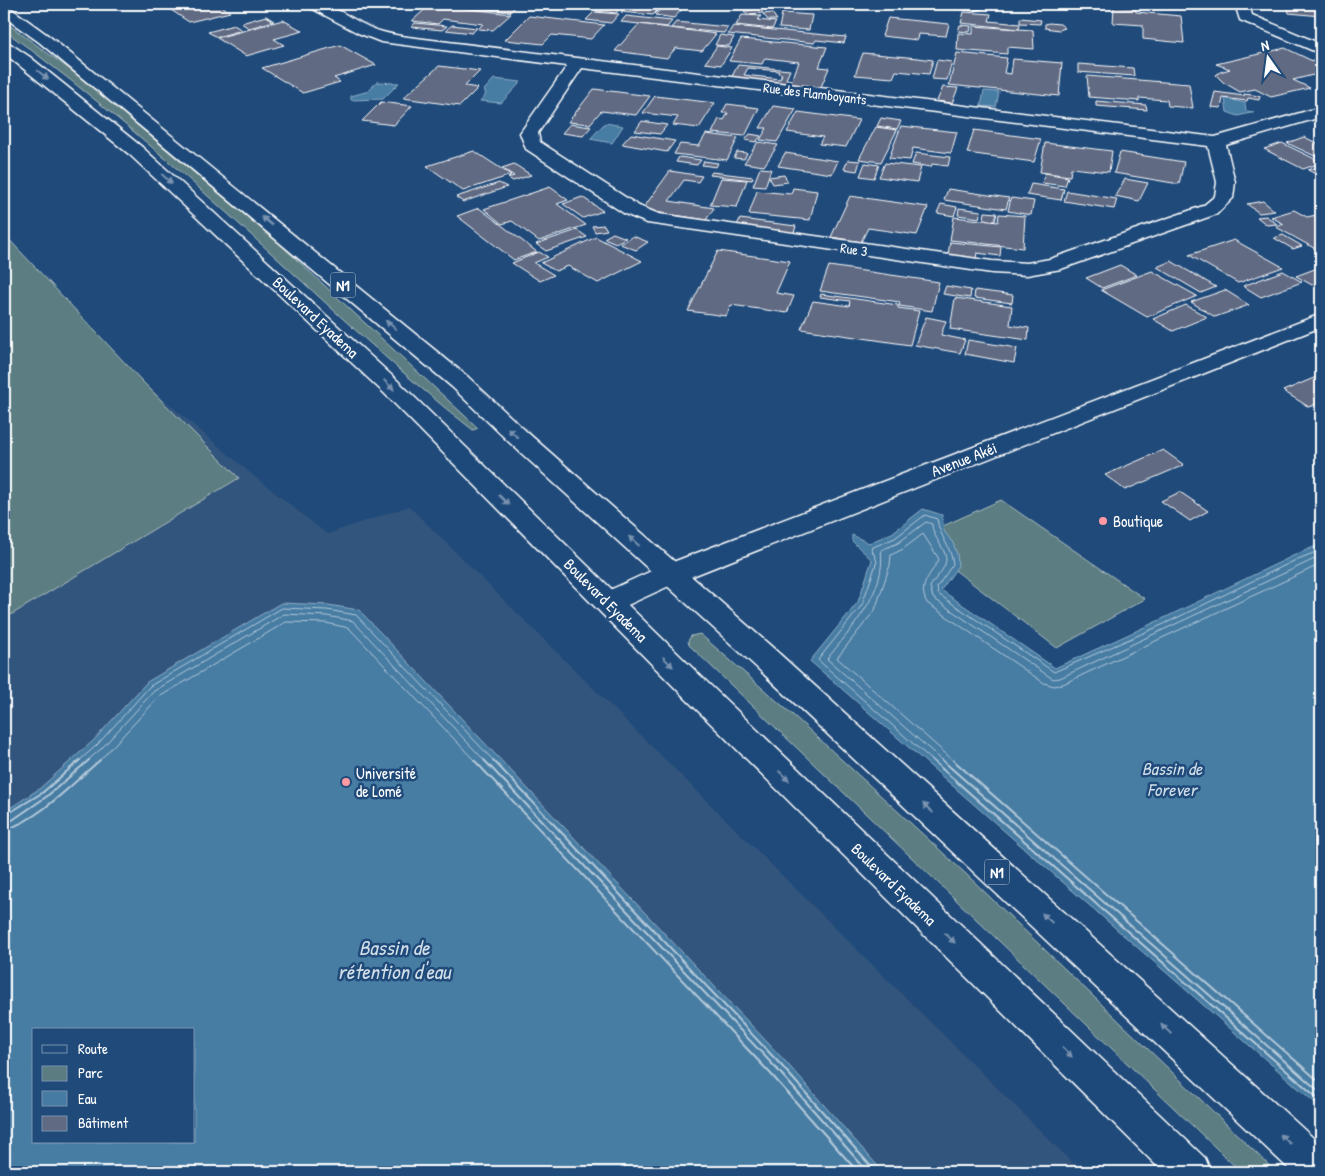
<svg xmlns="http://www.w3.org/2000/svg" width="1325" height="1176" viewBox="0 0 1325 1176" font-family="'Patrick Hand',sans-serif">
<rect width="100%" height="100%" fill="#1f4a7a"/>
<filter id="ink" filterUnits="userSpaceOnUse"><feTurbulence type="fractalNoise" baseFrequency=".02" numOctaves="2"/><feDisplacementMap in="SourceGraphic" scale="10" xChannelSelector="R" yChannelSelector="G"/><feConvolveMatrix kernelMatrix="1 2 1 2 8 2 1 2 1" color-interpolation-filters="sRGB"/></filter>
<g filter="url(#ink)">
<path fill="#33547d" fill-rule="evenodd" d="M4 234 142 381 248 471 327 534 409 506 1082 1172H4ZM34 1030H194V1142H34Z"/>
<g fill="#5b7d81" stroke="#adbec0">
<path d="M4 21 80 77 282 246 478 428 473 430C398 372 330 306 260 243 178 168 94 95 4 30Z"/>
<path d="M4 234 142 381 239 478 4 619Z"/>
<path d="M1001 500 1145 599 1057 648 914 539Z"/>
<path d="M700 634 793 715 966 874 1276 1172H1241L689 645 688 641 691 636Z"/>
</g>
<g fill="#467ba3" stroke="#90b0c8" fill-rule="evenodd">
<path d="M494 79 521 82 501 103 480 101 486 94 484 90Z"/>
<path d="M376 82 399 83 383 99 351 100V96L369 91Z"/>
<path d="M984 91 999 92 996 107 981 106Z"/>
<path d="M1225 98 1245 103 1246 111 1254 112 1238 116 1227 112Z"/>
<path d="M605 123 623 126 612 143 590 139Z"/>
<path d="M923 509 942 515 944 531 953 543 957 554 958 566 941 590 1055 668 1162 619 1297 554 1321 544V1108L810 661 858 602 872 560 852 541V535L869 543 892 533Z"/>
<path d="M281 603 328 605 359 610 784 1060 883 1172H4V812L39 789 93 741 147 682ZM34 1030H194V1142H34Z"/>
</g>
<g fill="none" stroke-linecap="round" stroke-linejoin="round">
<g stroke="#b5cada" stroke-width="1">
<path d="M79 761 97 745 150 686 282 608 327 610 356 615 494 761"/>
<path d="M87 761 101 749 154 691 284 614 327 616 353 621 485 761"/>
<path d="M99 761 159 697 286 622 326 623 349 628 475 761"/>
<path d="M933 761 818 660 862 605 877 561 871 548 895 538 925 515 937 519C940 538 951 546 953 564L937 587 938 594 1054 672 1164 624 1298 559 1321 550"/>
<path d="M943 761 827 659C851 629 887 591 881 550L898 543 926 522 932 524C932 539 950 551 945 564 942 573 934 579 930 587L933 598 1053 679 1060 678 1321 556"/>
<path d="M954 761 837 658 875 610 890 565 891 555 903 549 923 534 939 559C931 575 917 585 927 603L1044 683 1054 686 1063 684 1321 564"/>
</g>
<g stroke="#b5cada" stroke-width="2">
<path d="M474 760 770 1073 858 1172"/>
<path d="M484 760 776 1068 868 1172"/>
<path d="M493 760 780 1064 876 1172"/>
<path d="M932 760 1321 1101"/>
<path d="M942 760 1321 1093"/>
<path d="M953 760 1321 1083"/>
<path d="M4 816 42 793 80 760"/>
<path d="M4 822 11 821 46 797 89 760"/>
<path d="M4 830C39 820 73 783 100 760"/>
</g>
</g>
<g fill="#616a83" stroke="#fff" fill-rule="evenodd">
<path d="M174 4H233L222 6 230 12 189 22 165 6Z"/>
<path d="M431 4 511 14 493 30 478 29 483 24 443 19 438 24 412 21Z"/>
<path d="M466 4H486L515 7 510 12 463 6Z"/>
<path d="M602 4 622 6 616 13 596 11Z"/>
<path d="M616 4H650L647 7Z"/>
<path d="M1287 4H1321V16L1289 13Z"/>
<path d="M665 5 684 7 674 18 655 15Z"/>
<path d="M626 6 658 10 653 15 621 12Z"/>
<path d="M1114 6 1135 8 1136 12 1181 16 1184 43 1143 39V25L1113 23Z"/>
<path d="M760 9 763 13 746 14 744 11Z"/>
<path d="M594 12 619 14 611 23 586 20Z"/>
<path d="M964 12 991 14 989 21 1020 24 1019 29 961 23Z"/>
<path d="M772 13 777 20H768L763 14Z"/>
<path d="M782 13 812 15 809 30 779 28Z"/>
<path d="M742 15 761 16 758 20 776 22 772 29 736 25Z"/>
<path d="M266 16 274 21 249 28 241 23Z"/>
<path d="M529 16 604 25 591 39 552 35 543 44 505 40Z"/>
<path d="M626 16 672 21 667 27 621 22Z"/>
<path d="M888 18 949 24 946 36 918 34 917 40 882 36Z"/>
<path d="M1020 18 1041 20 1040 24 1020 23Z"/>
<path d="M283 20 303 31 274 39 284 45 246 56 217 38Z"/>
<path d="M676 22 728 27 724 33 671 28Z"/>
<path d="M415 23 447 26 442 30 411 27Z"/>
<path d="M1049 23 1060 24 1065 28 1059 30 1045 28V24Z"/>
<path d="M639 24 716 34 702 51 676 48 667 58 615 51Z"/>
<path d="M234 25 242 30 217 37 208 32Z"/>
<path d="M452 25 477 28 472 33 446 30Z"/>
<path d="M960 25 971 26 970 32 958 31Z"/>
<path d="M733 26 846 37 844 43 816 40 814 43 728 34Z"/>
<path d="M973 26 1033 30 1034 49 1007 47V54L957 50 958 33 973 34Z"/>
<path d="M720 35 734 37 729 46 715 45Z"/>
<path d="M741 39 827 47 819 67 829 68 821 87 731 78 738 65 790 70 786 79 792 80 799 62 765 58 762 64 729 61ZM748 68 779 71 778 73 782 74 780 79 744 75Z"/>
<path d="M340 45 376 65 334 78 340 82 303 93 262 68Z"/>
<path d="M717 46 732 48 721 65 705 63Z"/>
<path d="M1285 48 1321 65V79L1313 75 1293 80 1310 88 1271 97 1255 89 1240 92 1223 82 1216 75 1220 72 1230 69 1216 64Z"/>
<path d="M863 53 918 58 933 60 929 74 896 71 893 78 855 75Z"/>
<path d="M957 53 1007 58 1004 73 1011 74 1013 59 1062 63 1059 96 949 85Z"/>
<path d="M937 60 952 62 947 80 932 79Z"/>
<path d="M1078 64 1133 68 1134 76 1078 72Z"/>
<path d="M439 66 480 71 465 86 478 88 460 106 403 98Z"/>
<path d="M1087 76 1189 84 1193 108 1168 106 1167 100 1139 98V101L1089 97Z"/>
<path d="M943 87 958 88 952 103 937 101Z"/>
<path d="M594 89 650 96 636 115 601 111 590 124 568 122Z"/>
<path d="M1215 92 1244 96V94L1260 96 1259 100 1248 98 1247 101 1223 98 1221 108 1211 107Z"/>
<path d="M655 96 715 103 699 128 673 125 678 117 643 113Z"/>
<path d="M1096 101 1146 105 1147 110 1096 106Z"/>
<path d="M381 102 412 106 394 125 362 121Z"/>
<path d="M727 104 759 108 745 136 712 133 719 119 724 120 728 113H722Z"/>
<path d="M773 106 796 109 777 142 760 140 767 128H760Z"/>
<path d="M798 112 859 120 846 147 819 144 823 137 787 132Z"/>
<path d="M881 118 901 121 897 129 877 126Z"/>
<path d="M642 121 667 125 660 134 635 131Z"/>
<path d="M570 124 591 127 583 136 562 133Z"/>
<path d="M901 126 957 132 951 153 913 148 910 160 889 158Z"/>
<path d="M876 127 897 130 881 162 859 159Z"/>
<path d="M974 130 1041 139 1034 162 967 153Z"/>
<path d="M631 134 675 141 667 152 622 144Z"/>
<path d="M706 134 738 138 727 160 674 154 680 144 699 146Z"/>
<path d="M750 134 761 136 756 142 745 140Z"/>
<path d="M1304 137 1321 145V159L1287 143Z"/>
<path d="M758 142 778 145 764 166 744 163Z"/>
<path d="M1045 143 1112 151 1109 172 1071 168 1070 176 1040 172Z"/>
<path d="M1282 143 1321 162V163L1303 169 1264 149Z"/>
<path d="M474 151 511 175 463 191 427 166Z"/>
<path d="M737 152 747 153 744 159 734 158Z"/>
<path d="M1120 152 1184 162 1179 184 1114 173Z"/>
<path d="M785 153 838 161 832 174 778 166Z"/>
<path d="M916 153 950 157 948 166 932 164 931 167 912 164Z"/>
<path d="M679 157 701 160 697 165 676 162Z"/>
<path d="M848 160 860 161 857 171 844 169Z"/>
<path d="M704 161 718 163 716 167 702 165Z"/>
<path d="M865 163 879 165 874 178 860 176Z"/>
<path d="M885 163 921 167 917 182 879 177Z"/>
<path d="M514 164 531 175 513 181 508 178 514 176 502 168Z"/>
<path d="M1321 166V177L1308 170Z"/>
<path d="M760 168 771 169 765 187 753 186Z"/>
<path d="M670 171 702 176 698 182 684 180 669 201 714 208 706 220 642 210Z"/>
<path d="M712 172 753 177 752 180 710 175Z"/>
<path d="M1045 173 1068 177 1065 186 1042 183Z"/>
<path d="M784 175 788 182 773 184 769 177Z"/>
<path d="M721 178 747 180 737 207 710 205Z"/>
<path d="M1125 179 1148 183 1139 201 1115 196Z"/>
<path d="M499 183 507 187 463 202 456 197Z"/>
<path d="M1031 184 1064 189 1061 200 1027 195Z"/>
<path d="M550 187 568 200 557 204 586 225 539 241 512 221 502 224 484 209Z"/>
<path d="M793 188 817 191 810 220 749 214 757 191 791 194Z"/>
<path d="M948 189 1009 198 1006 209 944 200Z"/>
<path d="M1067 191 1117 199 1114 209 1064 201Z"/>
<path d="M850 196 928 207 917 235 868 228 861 242 831 237Z"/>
<path d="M582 197 603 211 583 218 563 204Z"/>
<path d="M1011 198 1034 201 1031 215 1008 211Z"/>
<path d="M1263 201 1275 211 1259 213 1247 204Z"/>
<path d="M941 204 957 207 954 216 937 213Z"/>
<path d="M479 208 537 252 514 260 457 216Z"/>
<path d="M959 208 981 211 979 218 958 215Z"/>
<path d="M1294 210 1307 217 1321 214V252L1276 227 1284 224 1271 217Z"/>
<path d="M985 212 997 213 995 221 984 219Z"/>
<path d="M999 214 1025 216 1023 248 950 240 954 217 998 222Z"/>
<path d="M1266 216 1277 224 1267 225 1257 217Z"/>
<path d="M740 219 796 226 794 233 737 225Z"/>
<path d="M604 225 607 230 595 232 592 226Z"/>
<path d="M577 230 587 237 546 251 536 244Z"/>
<path d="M613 233 626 238 616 243 604 238Z"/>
<path d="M1283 235 1302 246 1293 249 1274 238Z"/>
<path d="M633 236 648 242 636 250 620 244Z"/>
<path d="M596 237 642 261 598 283 568 266 556 271 541 263Z"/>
<path d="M1234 240 1283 267 1238 283 1189 255Z"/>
<path d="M950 242 1001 247 1000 256 977 253 976 258 948 255Z"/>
<path d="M718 251 790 261 776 293 794 296 787 313 731 305 726 316 688 311Z"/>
<path d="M539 252 548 257 534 263 554 275 540 281 512 263Z"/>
<path d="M1171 261 1216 287 1201 293 1157 267Z"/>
<path d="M1120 265 1137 275 1102 288 1086 278Z"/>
<path d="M829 266 939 282 932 311 899 306 900 302 820 291Z"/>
<path d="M1320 267 1321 282 1312 285 1296 276Z"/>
<path d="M1152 271 1197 296 1147 317 1101 290Z"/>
<path d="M1283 271 1302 282 1261 297 1243 286Z"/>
<path d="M946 286 971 290 970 298 943 294Z"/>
<path d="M975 290 1013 295 1012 303 974 298Z"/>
<path d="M1225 290 1249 305 1215 317 1191 302Z"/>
<path d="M821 294 898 305V308L919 311 910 345 801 329 813 301 849 306 850 301 820 297Z"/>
<path d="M955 298 1012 306 1010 325 1029 328 1028 340 950 329Z"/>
<path d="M1186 305 1207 317 1173 331 1153 319Z"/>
<path d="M926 317 946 321 941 335 965 340 960 353 915 345Z"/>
<path d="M968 340 1017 348 1014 363 965 354Z"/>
<path d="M1321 375V402L1309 407 1283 391Z"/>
<path d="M1163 450 1184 465 1125 490 1105 475Z"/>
<path d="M1180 492 1208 511 1190 521 1161 501Z"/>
</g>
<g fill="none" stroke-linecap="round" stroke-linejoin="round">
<g stroke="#fff" stroke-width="3">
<g id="street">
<path d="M307 4C332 2 347 17 369 27 382 33 395 35 408 37L1215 137 1321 107V117L1226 145 1235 182 1233 198 1217 214 1061 269 1027 275 992 273 647 223 625 214 526 149 520 133 567 66 381 42 358 33 309 7ZM582 68 1208 146 1217 182 1215 196 1203 206 1050 259 1027 263 992 261 659 214 639 206 540 142 538 133Z"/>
<path d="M948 4H988L986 7 973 10 950 7Z"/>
<path d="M1235 4H1249L1252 15 1321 44V54L1240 20Z"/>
</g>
</g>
<g stroke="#fff" stroke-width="3">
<path id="secondary" d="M1321 314V327L680 581 619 609 609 612 599 609 595 602 599 595 660 567Z"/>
</g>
<g stroke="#fff" stroke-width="3">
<g id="highway">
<path d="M4 6 9 7 49 36 468 377 528 433 773 648 1321 1145V1172H1292L753 664 510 443 452 387 168 149 39 42 4 17Z"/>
<path d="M4 41 9 43 30 57 142 147 400 383 709 684 1205 1158 1211 1172H1163L687 700 384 393 130 155 4 53Z"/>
</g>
</g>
<use href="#street" fill="#1f4a7a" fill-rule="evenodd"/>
<use href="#secondary" fill="#1f4a7a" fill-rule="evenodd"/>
<use href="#highway" fill="#1f4a7a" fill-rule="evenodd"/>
</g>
<defs><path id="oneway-solid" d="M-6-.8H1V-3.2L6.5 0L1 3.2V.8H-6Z" transform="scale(1.25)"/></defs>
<g fill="#7992af">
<use href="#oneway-solid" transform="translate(43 75) rotate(39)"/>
<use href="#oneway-solid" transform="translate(167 179) rotate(42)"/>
<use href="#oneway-solid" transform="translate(267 221) rotate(-140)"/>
<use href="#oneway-solid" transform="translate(391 325) rotate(-140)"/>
<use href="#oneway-solid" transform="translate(389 385) rotate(44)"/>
<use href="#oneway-solid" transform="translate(513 433) rotate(-137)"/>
<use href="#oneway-solid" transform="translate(504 500) rotate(44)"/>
<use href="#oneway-solid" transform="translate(634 541) rotate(-138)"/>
<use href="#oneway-solid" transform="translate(668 662) rotate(45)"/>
<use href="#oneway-solid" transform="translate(784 776) rotate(44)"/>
<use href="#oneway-solid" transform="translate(928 808) rotate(-137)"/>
<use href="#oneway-solid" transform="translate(1047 918) rotate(-137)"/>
<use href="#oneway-solid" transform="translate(950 938) rotate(44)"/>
<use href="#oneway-solid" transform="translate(1166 1029) rotate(-137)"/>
<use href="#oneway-solid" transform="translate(1067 1052) rotate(44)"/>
<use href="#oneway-solid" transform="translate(1285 1139) rotate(-137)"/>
</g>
</g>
<g fill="#ff9aa2" stroke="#1f4a7a" stroke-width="2">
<circle cx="1103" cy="521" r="5"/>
<circle cx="346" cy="782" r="5"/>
</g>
<g text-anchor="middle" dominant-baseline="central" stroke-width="5" stroke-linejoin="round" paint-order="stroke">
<g font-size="14" fill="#fff" stroke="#1f4a7a">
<text transform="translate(815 93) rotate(7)">Rue des Flamboyants</text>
<text transform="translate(854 249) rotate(8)">Rue 3</text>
</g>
<g fill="#1f4a7a" stroke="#bcc9d7" stroke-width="1">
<rect x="330.5" y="272.5" width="25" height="25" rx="4"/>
<rect x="984.5" y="859.5" width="25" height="25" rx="4"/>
</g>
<g font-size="15" font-weight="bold" fill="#fff">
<text x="343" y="285">N1</text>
<text x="997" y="872">N1</text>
</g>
<g font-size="16" fill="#fff" stroke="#1f4a7a">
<text transform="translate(316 317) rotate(43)">Boulevard Eyadema</text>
<text transform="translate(964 459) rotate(-21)">Avenue Akéi</text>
<text transform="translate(606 600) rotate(45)">Boulevard Eyadema</text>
<text transform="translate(894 884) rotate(44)">Boulevard Eyadema</text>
</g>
<g font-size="16" fill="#fff" stroke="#1f4a7a" text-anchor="start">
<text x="1113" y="521">Boutique</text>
<text x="356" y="773">Université<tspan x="356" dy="18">de Lomé</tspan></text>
</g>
<g font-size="18" font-style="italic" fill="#d1dee8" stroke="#1f4a7a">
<text x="1172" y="768">Bassin de<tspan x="1172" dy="21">Forever</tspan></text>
</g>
<g font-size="21" font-style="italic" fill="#d1dee8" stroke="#1f4a7a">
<text x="394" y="947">Bassin de<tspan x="394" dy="24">rétention d'eau</tspan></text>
</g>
</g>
<rect width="1325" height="1176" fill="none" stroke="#1f4a7a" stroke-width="20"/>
<rect x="10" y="10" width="1305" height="1156" fill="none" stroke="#fff" stroke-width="2" filter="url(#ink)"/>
<rect x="32" y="1028" width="162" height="115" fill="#1f4a7a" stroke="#7992af"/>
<rect x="42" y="1045" width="25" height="8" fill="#1f4a7a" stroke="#7992af"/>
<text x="78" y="1054" font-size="15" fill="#ffffff">Route</text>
<rect x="42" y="1066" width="25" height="15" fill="#5b7d81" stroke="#7992af"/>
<text x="78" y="1078" font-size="15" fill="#ffffff">Parc</text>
<rect x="42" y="1091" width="25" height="15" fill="#467ba3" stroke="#7992af"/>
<text x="78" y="1104" font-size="15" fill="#ffffff">Eau</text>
<rect x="42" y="1116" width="25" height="15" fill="#616a83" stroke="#7992af"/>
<text x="78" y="1128" font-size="15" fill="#ffffff">Bâtiment</text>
<g transform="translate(1268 58) rotate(346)" stroke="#1f4a7a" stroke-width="4" paint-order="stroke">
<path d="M0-4L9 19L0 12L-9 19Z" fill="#ffffff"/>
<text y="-8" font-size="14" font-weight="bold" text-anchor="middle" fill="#ffffff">N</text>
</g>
</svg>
